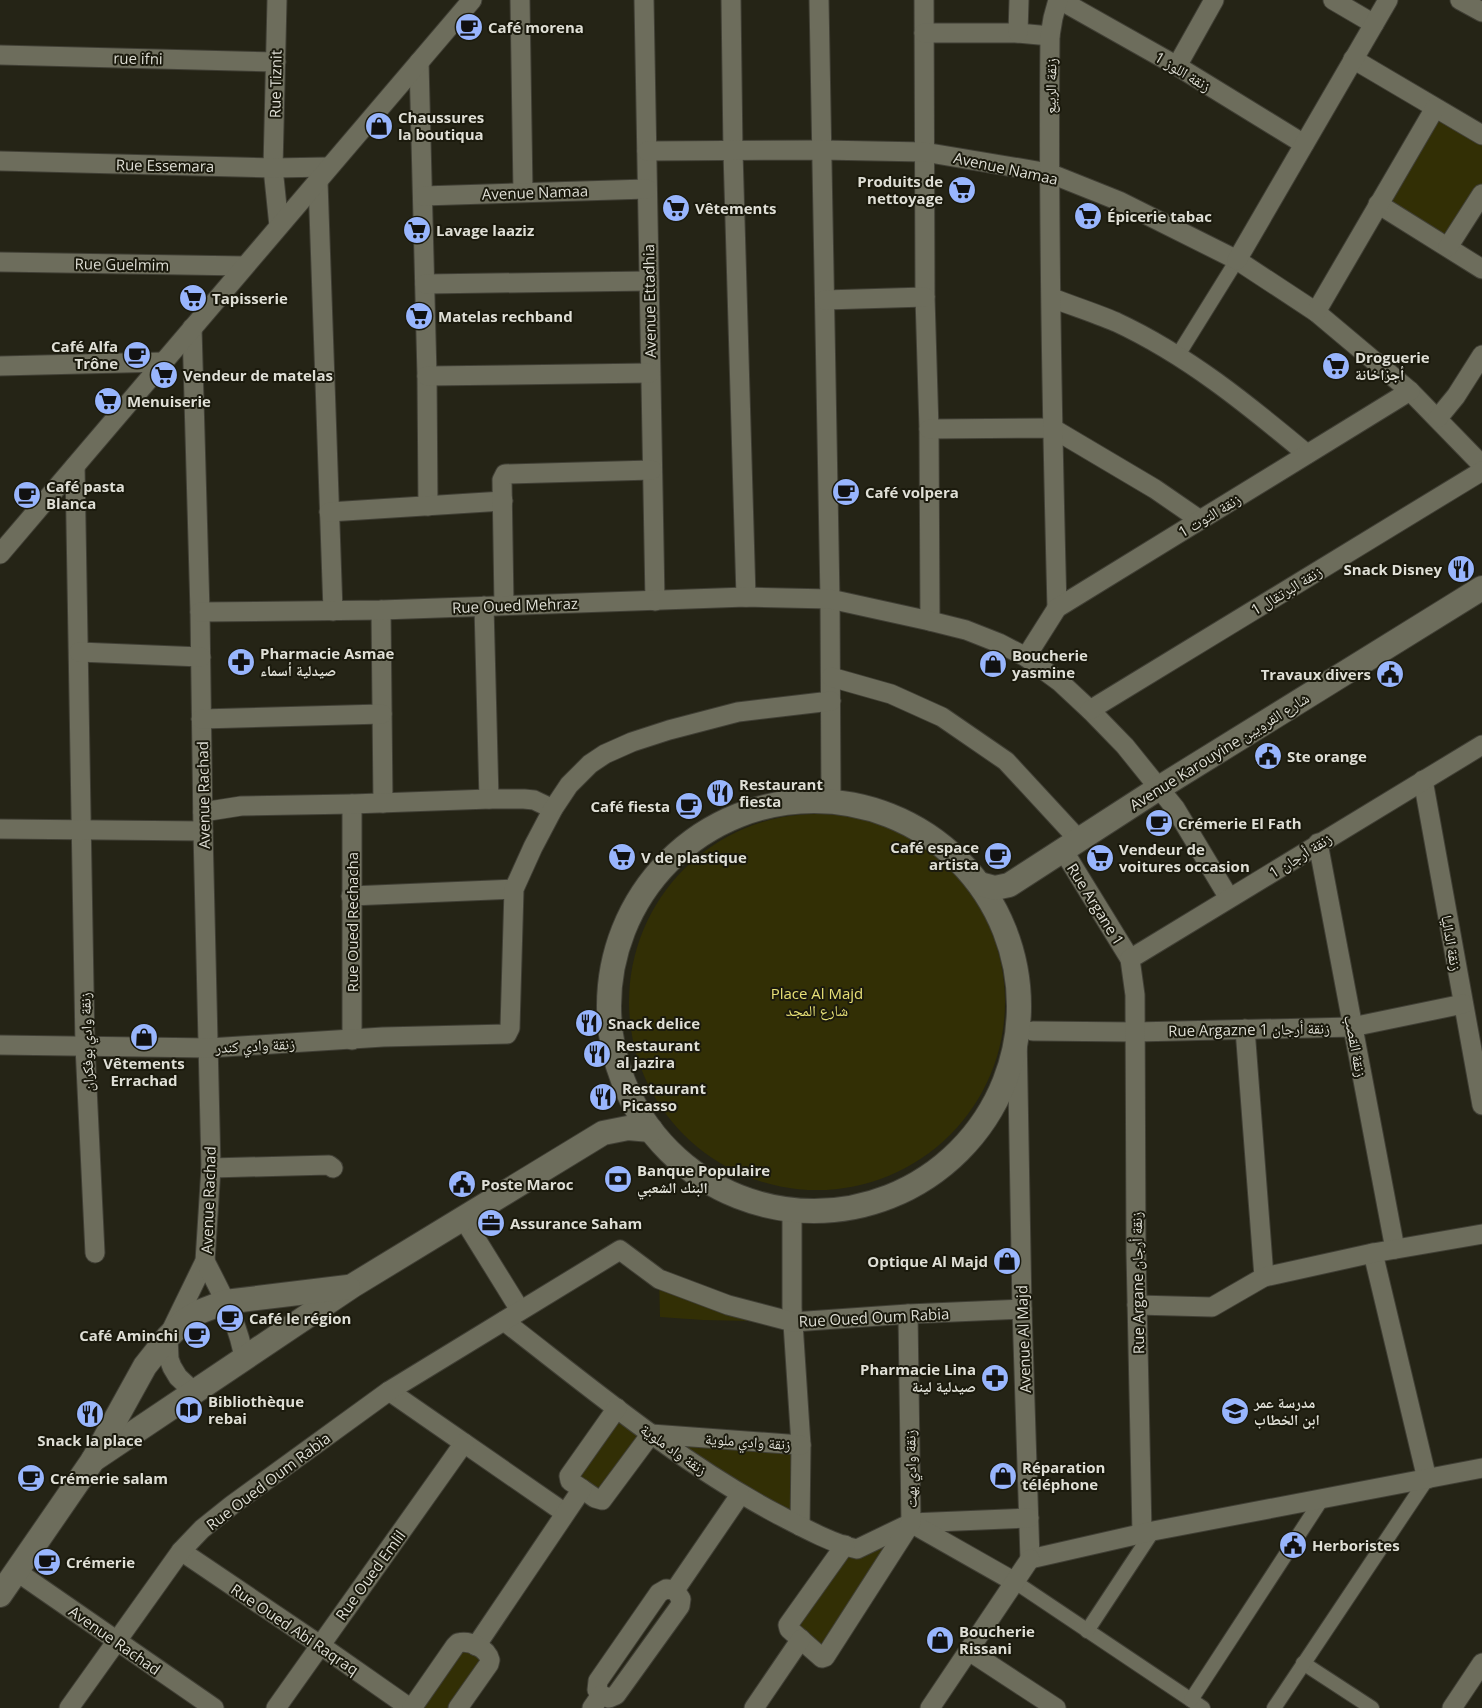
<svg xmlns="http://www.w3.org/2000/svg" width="1482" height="1708" viewBox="0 0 1482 1708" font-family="'Open Sans','Noto Naskh Arabic',sans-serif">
<rect width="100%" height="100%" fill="#252416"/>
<g fill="#322f05">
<path d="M1434 113 1482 141V192L1447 246 1380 204Z"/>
<circle cx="817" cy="1002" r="188"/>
<path d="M659 1279 793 1322 703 1320 660 1317Z"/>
<path d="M617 1408 651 1434 794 1451 800 1526 651 1434 595 1498 570 1481Z"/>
<path d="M911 1523 821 1656 791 1625 851 1549Z"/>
<path d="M458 1643 489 1656 456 1708H412Z"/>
</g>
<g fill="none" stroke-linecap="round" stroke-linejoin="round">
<g stroke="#403f35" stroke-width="16">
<g id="pedestrian">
<path d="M1178 355 1237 260"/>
<path d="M1015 1582 1203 1708"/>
<path d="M1087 1631 1153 1531"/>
<path d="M1303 1663 1372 1708"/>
<path d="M1191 1700 1322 1499"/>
<path d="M1274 1708 1427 1479"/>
</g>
</g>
<g stroke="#403f35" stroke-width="21">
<g id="minor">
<path d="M277 0 273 168 279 226"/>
<path d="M520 0 523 192"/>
<path d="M644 0 655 601"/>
<path d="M731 0 733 152 746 597"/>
<path d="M819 0 830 599 831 801"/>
<path d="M924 0 925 297 929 429 930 621"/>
<path d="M1060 0 1177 66 1304 144"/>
<path d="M1333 0 1374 24"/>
<path d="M1460 0 1482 12"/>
<path d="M924 33H1018L1050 36"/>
<path d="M1018 33 1019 0"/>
<path d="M0 55 276 62"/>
<path d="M1353 59 1482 135"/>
<path d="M419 62 427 376 428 506"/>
<path d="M1177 66 1214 0"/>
<path d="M647 151 822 150 924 152 1049 173 1119 201 1237 260 1316 312 1410 391 1482 465"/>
<path d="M0 161 273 168 329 167"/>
<path d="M318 182 333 611"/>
<path d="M423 196 647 189"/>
<path d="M1378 204 1482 269"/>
<path d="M1448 247 1482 194"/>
<path d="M1237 260 1388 0"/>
<path d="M0 262 244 266"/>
<path d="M425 284 649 281"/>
<path d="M1052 298C1073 306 1095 313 1116 322 1187 355 1247 404 1307 454"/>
<path d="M825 300 925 297"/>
<path d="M1316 312 1435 108"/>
<path d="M192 328 200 612 203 831 211 1168 205 1261 168 1337 169 1359 172 1367 178 1377 195 1393"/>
<path d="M0 366 164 362"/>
<path d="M427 376 650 373"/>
<path d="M1438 418 1456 396 1482 355"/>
<path d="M929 429 1052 428 1155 489 1200 520"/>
<path d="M75 466 85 1046 95 1253"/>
<path d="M329 512 503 501"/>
<path d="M0 554 472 0"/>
<path d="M504 605 502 480 505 474 652 470"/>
<path d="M484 606 489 799"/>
<path d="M1057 608C1052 417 1048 226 1050 36L1053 18 1058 0"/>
<path d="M381 610 383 803"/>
<path d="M200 612 381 610 746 597 830 599 930 621 966 630 999 643 1026 657 1060 682 1090 710 1125 746 1175 808 1229 898"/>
<path d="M79 652 201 657"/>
<path d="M1026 657 1057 608 1410 391"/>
<path d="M831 677 891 694 942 717 1006 761 1079 840"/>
<path d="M1090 710 1482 471"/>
<path d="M201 719 382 714"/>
<path d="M1423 780 1482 1105"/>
<path d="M352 804V1040"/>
<path d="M203 812 241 806 352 804 489 799H524L534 800 553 809"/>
<path d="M0 829 203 831"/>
<path d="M1318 843 1395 1249"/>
<path d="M1063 850 1130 959"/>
<path d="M351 896 514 889"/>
<path d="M1245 1029 1264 1277"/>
<path d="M1017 1031 1022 1309 1030 1559"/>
<path d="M1033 1031 1136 1032 1352 1027 1463 1004"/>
<path d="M0 1045 209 1048 383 1037 507 1034 510 1028 514 889 533 847 553 809 569 785 590 764 605 754 632 742 669 730 738 712 831 701"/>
<path d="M211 1168 329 1165 333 1168"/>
<path d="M792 1210V1308L801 1445 800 1526"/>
<path d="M463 1218 520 1310"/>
<path d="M1373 1253 1427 1479"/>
<path d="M205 1261C221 1293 239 1324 244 1359"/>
<path d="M1137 1305 1212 1307 1264 1277 1373 1253 1482 1234"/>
<path d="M504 1321C592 1389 679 1462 777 1514 800 1526 833 1544 857 1549L911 1523 1029 1518"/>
<path d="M389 1391 565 1513"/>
<path d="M582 1489 595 1498 602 1500 651 1434 801 1445"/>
<path d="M911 1523 1015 1582"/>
<path d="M1142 1533 1136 1252 1135 995 1130 959 1482 745"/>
<path d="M845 1545 788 1625 789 1629 822 1658 825 1657 911 1523 908 1314"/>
<path d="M181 1551 320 1645 410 1708"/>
<path d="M1030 1559 1153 1531 1482 1468"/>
<path d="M16 1571 214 1708"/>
<path d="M476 1646 582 1489 570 1481 569 1476 617 1408"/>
<path d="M969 1651 1056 1708"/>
<path d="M601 1695 597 1690 598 1681 659 1593 666 1589 675 1590"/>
<path d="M69 1708 181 1551 202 1529 232 1505 389 1391 620 1250 659 1279 728 1305 793 1322 908 1314 1022 1309"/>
<path d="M276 1708 464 1443"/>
<path d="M412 1708 455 1646 458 1643C470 1640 487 1648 490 1660L489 1664 458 1708"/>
<path d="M592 1708 601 1695 609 1698 616 1695 680 1606 681 1599 675 1590 740 1495"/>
<path d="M754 1708 801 1639"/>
<path d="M930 1708 1030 1559"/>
<path d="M1452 1708 1482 1663"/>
</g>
</g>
<g stroke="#403f35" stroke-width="26">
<g id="tertiary">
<circle cx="814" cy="1006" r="205"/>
<path d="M980 884 995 888 1009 885 1159 788 1482 588"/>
<path d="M93 1460 352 1286 603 1133 628 1128 651 1130"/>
<path d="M0 1595 93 1460 145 1366 168 1337 184 1321 199 1312 225 1302 348 1287"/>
</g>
</g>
<use href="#pedestrian" stroke="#6d6d5c" stroke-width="14"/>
<use href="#minor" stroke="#6d6d5c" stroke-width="19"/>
<use href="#tertiary" stroke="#6d6d5c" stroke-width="24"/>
</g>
<defs>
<g id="cafe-disc" transform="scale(1.4375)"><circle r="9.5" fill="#98b5fd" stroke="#1b1a0d"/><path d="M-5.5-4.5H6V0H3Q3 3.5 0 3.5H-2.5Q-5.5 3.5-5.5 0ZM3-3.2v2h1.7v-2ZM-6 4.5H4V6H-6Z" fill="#111"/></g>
<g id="shop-disc" transform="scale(1.4375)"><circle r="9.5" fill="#98b5fd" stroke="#1b1a0d"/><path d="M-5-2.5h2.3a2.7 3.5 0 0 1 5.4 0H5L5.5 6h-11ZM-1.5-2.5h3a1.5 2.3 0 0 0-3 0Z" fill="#111"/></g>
<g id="supermarket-disc" transform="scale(1.4375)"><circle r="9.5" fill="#98b5fd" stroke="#1b1a0d"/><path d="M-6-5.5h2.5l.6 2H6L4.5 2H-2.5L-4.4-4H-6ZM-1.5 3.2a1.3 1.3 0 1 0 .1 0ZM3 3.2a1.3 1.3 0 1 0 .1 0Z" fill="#111"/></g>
<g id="restaurant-disc" transform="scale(1.4375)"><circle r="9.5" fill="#98b5fd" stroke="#1b1a0d"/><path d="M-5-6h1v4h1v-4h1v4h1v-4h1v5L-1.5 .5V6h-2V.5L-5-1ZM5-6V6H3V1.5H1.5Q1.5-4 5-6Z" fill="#111"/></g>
<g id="pharmacy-disc" transform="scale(1.4375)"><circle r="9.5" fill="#98b5fd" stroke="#1b1a0d"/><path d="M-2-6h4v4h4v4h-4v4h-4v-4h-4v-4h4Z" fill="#111"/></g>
<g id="civic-disc" transform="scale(1.4375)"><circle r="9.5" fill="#98b5fd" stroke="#1b1a0d"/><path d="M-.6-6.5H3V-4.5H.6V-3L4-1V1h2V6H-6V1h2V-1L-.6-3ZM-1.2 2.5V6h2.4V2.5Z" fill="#111"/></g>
<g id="bank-disc" transform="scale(1.4375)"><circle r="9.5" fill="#98b5fd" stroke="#1b1a0d"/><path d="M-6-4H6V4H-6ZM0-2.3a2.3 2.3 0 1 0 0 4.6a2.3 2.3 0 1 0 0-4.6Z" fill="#111"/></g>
<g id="office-disc" transform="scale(1.4375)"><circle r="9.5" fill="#98b5fd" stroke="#1b1a0d"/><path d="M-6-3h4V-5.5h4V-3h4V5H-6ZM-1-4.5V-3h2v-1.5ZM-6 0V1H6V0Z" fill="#111"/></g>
<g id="library-disc" transform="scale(1.4375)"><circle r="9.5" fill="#98b5fd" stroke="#1b1a0d"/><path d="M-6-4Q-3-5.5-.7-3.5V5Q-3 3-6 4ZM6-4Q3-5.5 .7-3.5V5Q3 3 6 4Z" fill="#111"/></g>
<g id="school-disc" transform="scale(1.4375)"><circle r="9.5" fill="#98b5fd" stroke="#1b1a0d"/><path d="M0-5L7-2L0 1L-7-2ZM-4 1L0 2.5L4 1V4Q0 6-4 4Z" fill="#111"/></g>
</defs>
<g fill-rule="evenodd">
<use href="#cafe-disc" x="469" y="27"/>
<use href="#shop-disc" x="379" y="126"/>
<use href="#supermarket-disc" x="962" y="190"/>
<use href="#supermarket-disc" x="676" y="208"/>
<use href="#supermarket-disc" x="1088" y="216"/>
<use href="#supermarket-disc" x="417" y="230"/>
<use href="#supermarket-disc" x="193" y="298"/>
<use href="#supermarket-disc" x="419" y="316"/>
<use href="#cafe-disc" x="137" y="355"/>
<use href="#supermarket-disc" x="1336" y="366"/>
<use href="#supermarket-disc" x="164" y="375"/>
<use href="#supermarket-disc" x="108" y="401"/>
<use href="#cafe-disc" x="846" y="492"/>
<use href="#cafe-disc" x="27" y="495"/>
<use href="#restaurant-disc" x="1461" y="569"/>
<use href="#pharmacy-disc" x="241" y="662"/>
<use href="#shop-disc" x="993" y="664"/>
<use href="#civic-disc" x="1390" y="674"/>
<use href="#civic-disc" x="1268" y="756"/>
<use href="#restaurant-disc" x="720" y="793"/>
<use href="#cafe-disc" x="689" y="806"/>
<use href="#cafe-disc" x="1159" y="823"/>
<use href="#cafe-disc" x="998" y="856"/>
<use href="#supermarket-disc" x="622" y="857"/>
<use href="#supermarket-disc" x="1100" y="858"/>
<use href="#restaurant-disc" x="589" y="1023"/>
<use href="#shop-disc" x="144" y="1037"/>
<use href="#restaurant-disc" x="597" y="1054"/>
<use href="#restaurant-disc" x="603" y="1097"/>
<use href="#bank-disc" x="618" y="1179"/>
<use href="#civic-disc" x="462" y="1184"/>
<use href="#office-disc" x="491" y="1223"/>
<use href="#shop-disc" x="1007" y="1261"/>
<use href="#cafe-disc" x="230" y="1318"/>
<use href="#cafe-disc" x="197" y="1335"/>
<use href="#pharmacy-disc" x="995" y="1378"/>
<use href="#library-disc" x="189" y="1410"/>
<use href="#school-disc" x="1235" y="1411"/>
<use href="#restaurant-disc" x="90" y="1414"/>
<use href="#shop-disc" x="1003" y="1476"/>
<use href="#cafe-disc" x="31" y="1478"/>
<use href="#civic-disc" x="1293" y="1545"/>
<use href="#cafe-disc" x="47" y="1562"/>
<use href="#shop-disc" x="940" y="1640"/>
</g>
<g text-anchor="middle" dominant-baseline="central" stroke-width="4" stroke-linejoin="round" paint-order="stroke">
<g font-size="15" font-weight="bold" fill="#dfdfd6" stroke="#1b1a0d" text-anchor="start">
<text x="488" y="27">Café morena</text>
<text x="398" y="117">Chaussures<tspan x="398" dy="17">la boutiqua</tspan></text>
<text x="943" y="181" text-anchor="end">Produits de<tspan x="943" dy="17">nettoyage</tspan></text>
<text x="695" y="208">Vêtements</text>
<text x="1107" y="216">Épicerie tabac</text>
<text x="436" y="230">Lavage laaziz</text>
<text x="212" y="298">Tapisserie</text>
<text x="438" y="316">Matelas rechband</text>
<text x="118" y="346" text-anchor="end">Café Alfa<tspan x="118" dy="17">Trône</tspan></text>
<text x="1355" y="357">Droguerie<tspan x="1355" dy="17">أجزاخانة</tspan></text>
<text x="183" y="375">Vendeur de matelas</text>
<text x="127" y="401">Menuiserie</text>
<text x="46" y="486">Café pasta<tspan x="46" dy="17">Blanca</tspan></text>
<text x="865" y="492">Café volpera</text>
<text x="1442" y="569" text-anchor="end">Snack Disney</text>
<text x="260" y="653">Pharmacie Asmae<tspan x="260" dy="17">صيدلية أسماء</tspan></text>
<text x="1012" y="655">Boucherie<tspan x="1012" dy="17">yasmine</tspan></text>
<text x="1371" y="674" text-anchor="end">Travaux divers</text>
<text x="1287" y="756">Ste orange</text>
<text x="739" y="784">Restaurant<tspan x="739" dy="17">fiesta</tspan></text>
<text x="670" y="806" text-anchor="end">Café fiesta</text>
<text x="1178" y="823">Crémerie El Fath</text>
<text x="979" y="847" text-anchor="end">Café espace<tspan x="979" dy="17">artista</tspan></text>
<text x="1119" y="849">Vendeur de<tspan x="1119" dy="17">voitures occasion</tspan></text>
<text x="641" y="857">V de plastique</text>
<text x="608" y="1023">Snack delice</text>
<text x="616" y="1045">Restaurant<tspan x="616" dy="17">al jazira</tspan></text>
<text x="144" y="1063" text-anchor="middle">Vêtements<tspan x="144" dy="17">Errachad</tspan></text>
<text x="622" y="1088">Restaurant<tspan x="622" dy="17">Picasso</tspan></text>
<text x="637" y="1170">Banque Populaire<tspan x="637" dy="17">البنك الشعبي</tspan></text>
<text x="481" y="1184">Poste Maroc</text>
<text x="510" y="1223">Assurance Saham</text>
<text x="988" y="1261" text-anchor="end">Optique Al Majd</text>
<text x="249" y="1318">Café le région</text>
<text x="178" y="1335" text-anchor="end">Café Aminchi</text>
<text x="976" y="1369" text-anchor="end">Pharmacie Lina<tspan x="976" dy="17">صيدلية لينة</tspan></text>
<text x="208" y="1401">Bibliothèque<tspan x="208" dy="17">rebai</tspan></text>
<text x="1254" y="1402">مدرسة عمر<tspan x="1254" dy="17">ابن الخطاب</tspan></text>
<text x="90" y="1440" text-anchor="middle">Snack la place</text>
<text x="1022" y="1467">Réparation<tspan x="1022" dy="17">téléphone</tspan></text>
<text x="50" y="1478">Crémerie salam</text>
<text x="1312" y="1545">Herboristes</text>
<text x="66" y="1562">Crémerie</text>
<text x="959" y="1631">Boucherie<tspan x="959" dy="17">Rissani</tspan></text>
</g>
<g font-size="15" fill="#dfdfd6" stroke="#1b1a0d">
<text transform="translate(138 58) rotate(1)">rue ifni</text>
<text transform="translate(1183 71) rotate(31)">زنقة اللوز 1</text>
<text transform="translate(275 84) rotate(-89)">Rue Tiznit</text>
<text transform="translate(1050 86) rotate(-89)">زنقة الربيع</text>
<text transform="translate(165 165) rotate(1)">Rue Essemara</text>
<text transform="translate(1006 168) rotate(12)">Avenue Namaa</text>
<text transform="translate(535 192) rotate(-2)">Avenue Namaa</text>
<text transform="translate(122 264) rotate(1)">Rue Guelmim</text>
<text transform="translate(649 301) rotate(-91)">Avenue Ettadhia</text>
<text transform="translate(1209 515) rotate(-31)">زنقة التوت 1</text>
<text transform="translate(1286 590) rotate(-31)">زنقة البرتقال 1</text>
<text transform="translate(515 605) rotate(-2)">Rue Oued Mehraz</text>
<text transform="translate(1219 751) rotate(-32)">Avenue Karouyine شارع القرويين</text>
<text transform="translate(203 795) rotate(-91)">Avenue Rachad</text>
<text transform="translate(1300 855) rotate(-32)">زنقة أرجان 1</text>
<text transform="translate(1096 904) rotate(58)">Rue Argane 1</text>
<text transform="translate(352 922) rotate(-90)">Rue Oued Rechacha</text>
<text transform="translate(1452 943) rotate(80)">زنقة الداليا</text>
<text transform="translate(1249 1029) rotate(-1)">Rue Argazne 1 زنقة أرجان</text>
<text transform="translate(86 1042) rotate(-92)">زنقة وادي بوفكران</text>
<text transform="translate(255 1045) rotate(-3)">زنقة وادي كندر</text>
<text transform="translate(1356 1046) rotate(79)">زنقة القصب</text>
<text transform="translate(208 1200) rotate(-88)">Avenue Rachad</text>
<text transform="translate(1137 1283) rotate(-91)">Rue Argane زنقة أرجان</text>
<text transform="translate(874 1317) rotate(-3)">Rue Oued Oum Rabia</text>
<text transform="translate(1023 1339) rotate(-92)">Avenue Al Majd</text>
<text transform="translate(748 1441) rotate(4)">زنقة وادي ملوية</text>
<text transform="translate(674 1449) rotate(35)">زنقة واد ملوية</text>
<text transform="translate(910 1469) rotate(-91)">زنقة وادي بهت</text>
<text transform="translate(268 1481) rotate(-37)">Rue Oued Oum Rabia</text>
<text transform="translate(370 1575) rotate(-54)">Rue Oued Emlil</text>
<text transform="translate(295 1629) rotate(34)">Rue Oued Abi Raqraq</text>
<text transform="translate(115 1640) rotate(35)">Avenue Rachad</text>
</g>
<g font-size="15" fill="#e7e076" stroke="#1b1a0d">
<text x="817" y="993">Place Al Majd<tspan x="817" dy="17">شارع المجد</tspan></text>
</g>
</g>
</svg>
